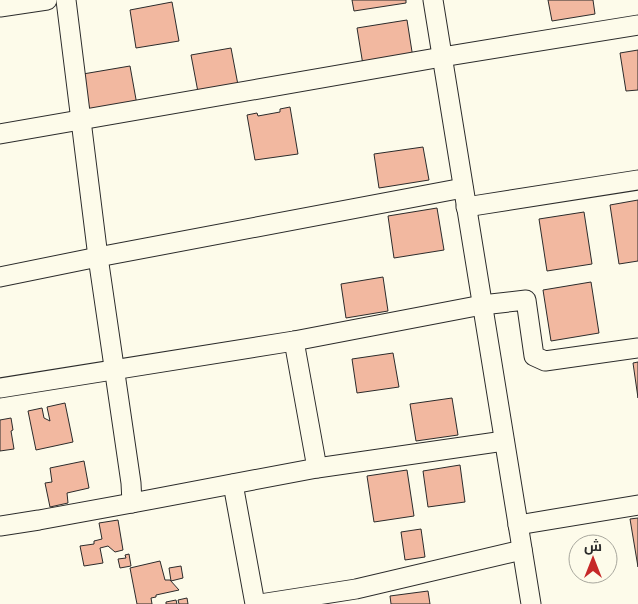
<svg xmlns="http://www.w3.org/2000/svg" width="638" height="604" viewBox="0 0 638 604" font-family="'Golos Text',Cairo,sans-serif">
<rect width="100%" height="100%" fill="#fdfbea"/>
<g fill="#f2b8a0" stroke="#2b2b2b">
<path d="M352 0H406V3L354 11Z"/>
<path d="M548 0H593L595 14 552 21Z"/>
<path d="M172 2 179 41 136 48 130 10Z"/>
<path d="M407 20 413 58 363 65 357 28Z"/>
<path d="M231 48 238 85 198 92 191 55Z"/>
<path d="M638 50V90L626 91 620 53Z"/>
<path d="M130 66 137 105 90 113 83 74Z"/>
<path d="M290 107 298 154 255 160 247 115 257 113 258 116 280 112V109Z"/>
<path d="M423 147 429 180 379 188 374 154Z"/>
<path d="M638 200V261L619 264 610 205Z"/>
<path d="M437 208 444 250 394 258 388 216Z"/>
<path d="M584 212 592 264 547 271 539 219Z"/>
<path d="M383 277 388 311 346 318 341 284Z"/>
<path d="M591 282 599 333 551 341 543 290Z"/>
<path d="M393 353 399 387 357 393 352 359Z"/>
<path d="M638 362V398L633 363Z"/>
<path d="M452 398 458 435 416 441 410 404Z"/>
<path d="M65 403 73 442 36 450 28 411 42 408 44 418 50 421 47 407Z"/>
<path d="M11 418 13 430 11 431 14 449 0 451V420Z"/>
<path d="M84 461 89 488 67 493 68 503 50 507 45 483 52 482 50 468Z"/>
<path d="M460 465 465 502 428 507 423 471Z"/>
<path d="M407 470 414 516 374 522 367 476Z"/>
<path d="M638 518V567L630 519Z"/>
<path d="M118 520 123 550 115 552 108 546 100 548 103 563 84 566 80 546 94 544V541L102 539 99 523Z"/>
<path d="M421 529 425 557 405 560 401 532Z"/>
<path d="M129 554 131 566 120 568 118 559 126 558 125 555Z"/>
<path d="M160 561 165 580H170L179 590 156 595V597L151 598 152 604H137L130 568Z"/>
<path d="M181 566 183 578 171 581 169 568Z"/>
<path d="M428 591 430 604H391L390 596Z"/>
<path d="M187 598 188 604H179L178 600Z"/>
<path d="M176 600 177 604H166V602Z"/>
</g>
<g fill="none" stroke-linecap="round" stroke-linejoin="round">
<g stroke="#2b2b2b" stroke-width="21">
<g id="minor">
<path d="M66 0 98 257 131 483 132 503 317 468 504 441"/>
<path d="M433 0 531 604"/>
<path d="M0 7 47 0"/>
<path d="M0 134 442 57 638 25"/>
<path d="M466 207 638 180"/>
<path d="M0 277 98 257 463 188"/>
<path d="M294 341 317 468"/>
<path d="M0 388 294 341 482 305 526 300 534 356 545 361 638 348"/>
<path d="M233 484 255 604"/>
<path d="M518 525 638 505"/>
<path d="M0 526 39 520 132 503"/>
<path d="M260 604 356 589 522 550"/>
</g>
</g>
<use href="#minor" stroke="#fdfbea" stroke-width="19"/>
</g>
<g transform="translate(593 559)"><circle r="24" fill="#fdfbea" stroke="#a9a89e"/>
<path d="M0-4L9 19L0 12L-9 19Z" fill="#c62828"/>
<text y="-8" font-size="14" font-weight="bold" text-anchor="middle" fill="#2b2b2b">ش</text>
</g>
</svg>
